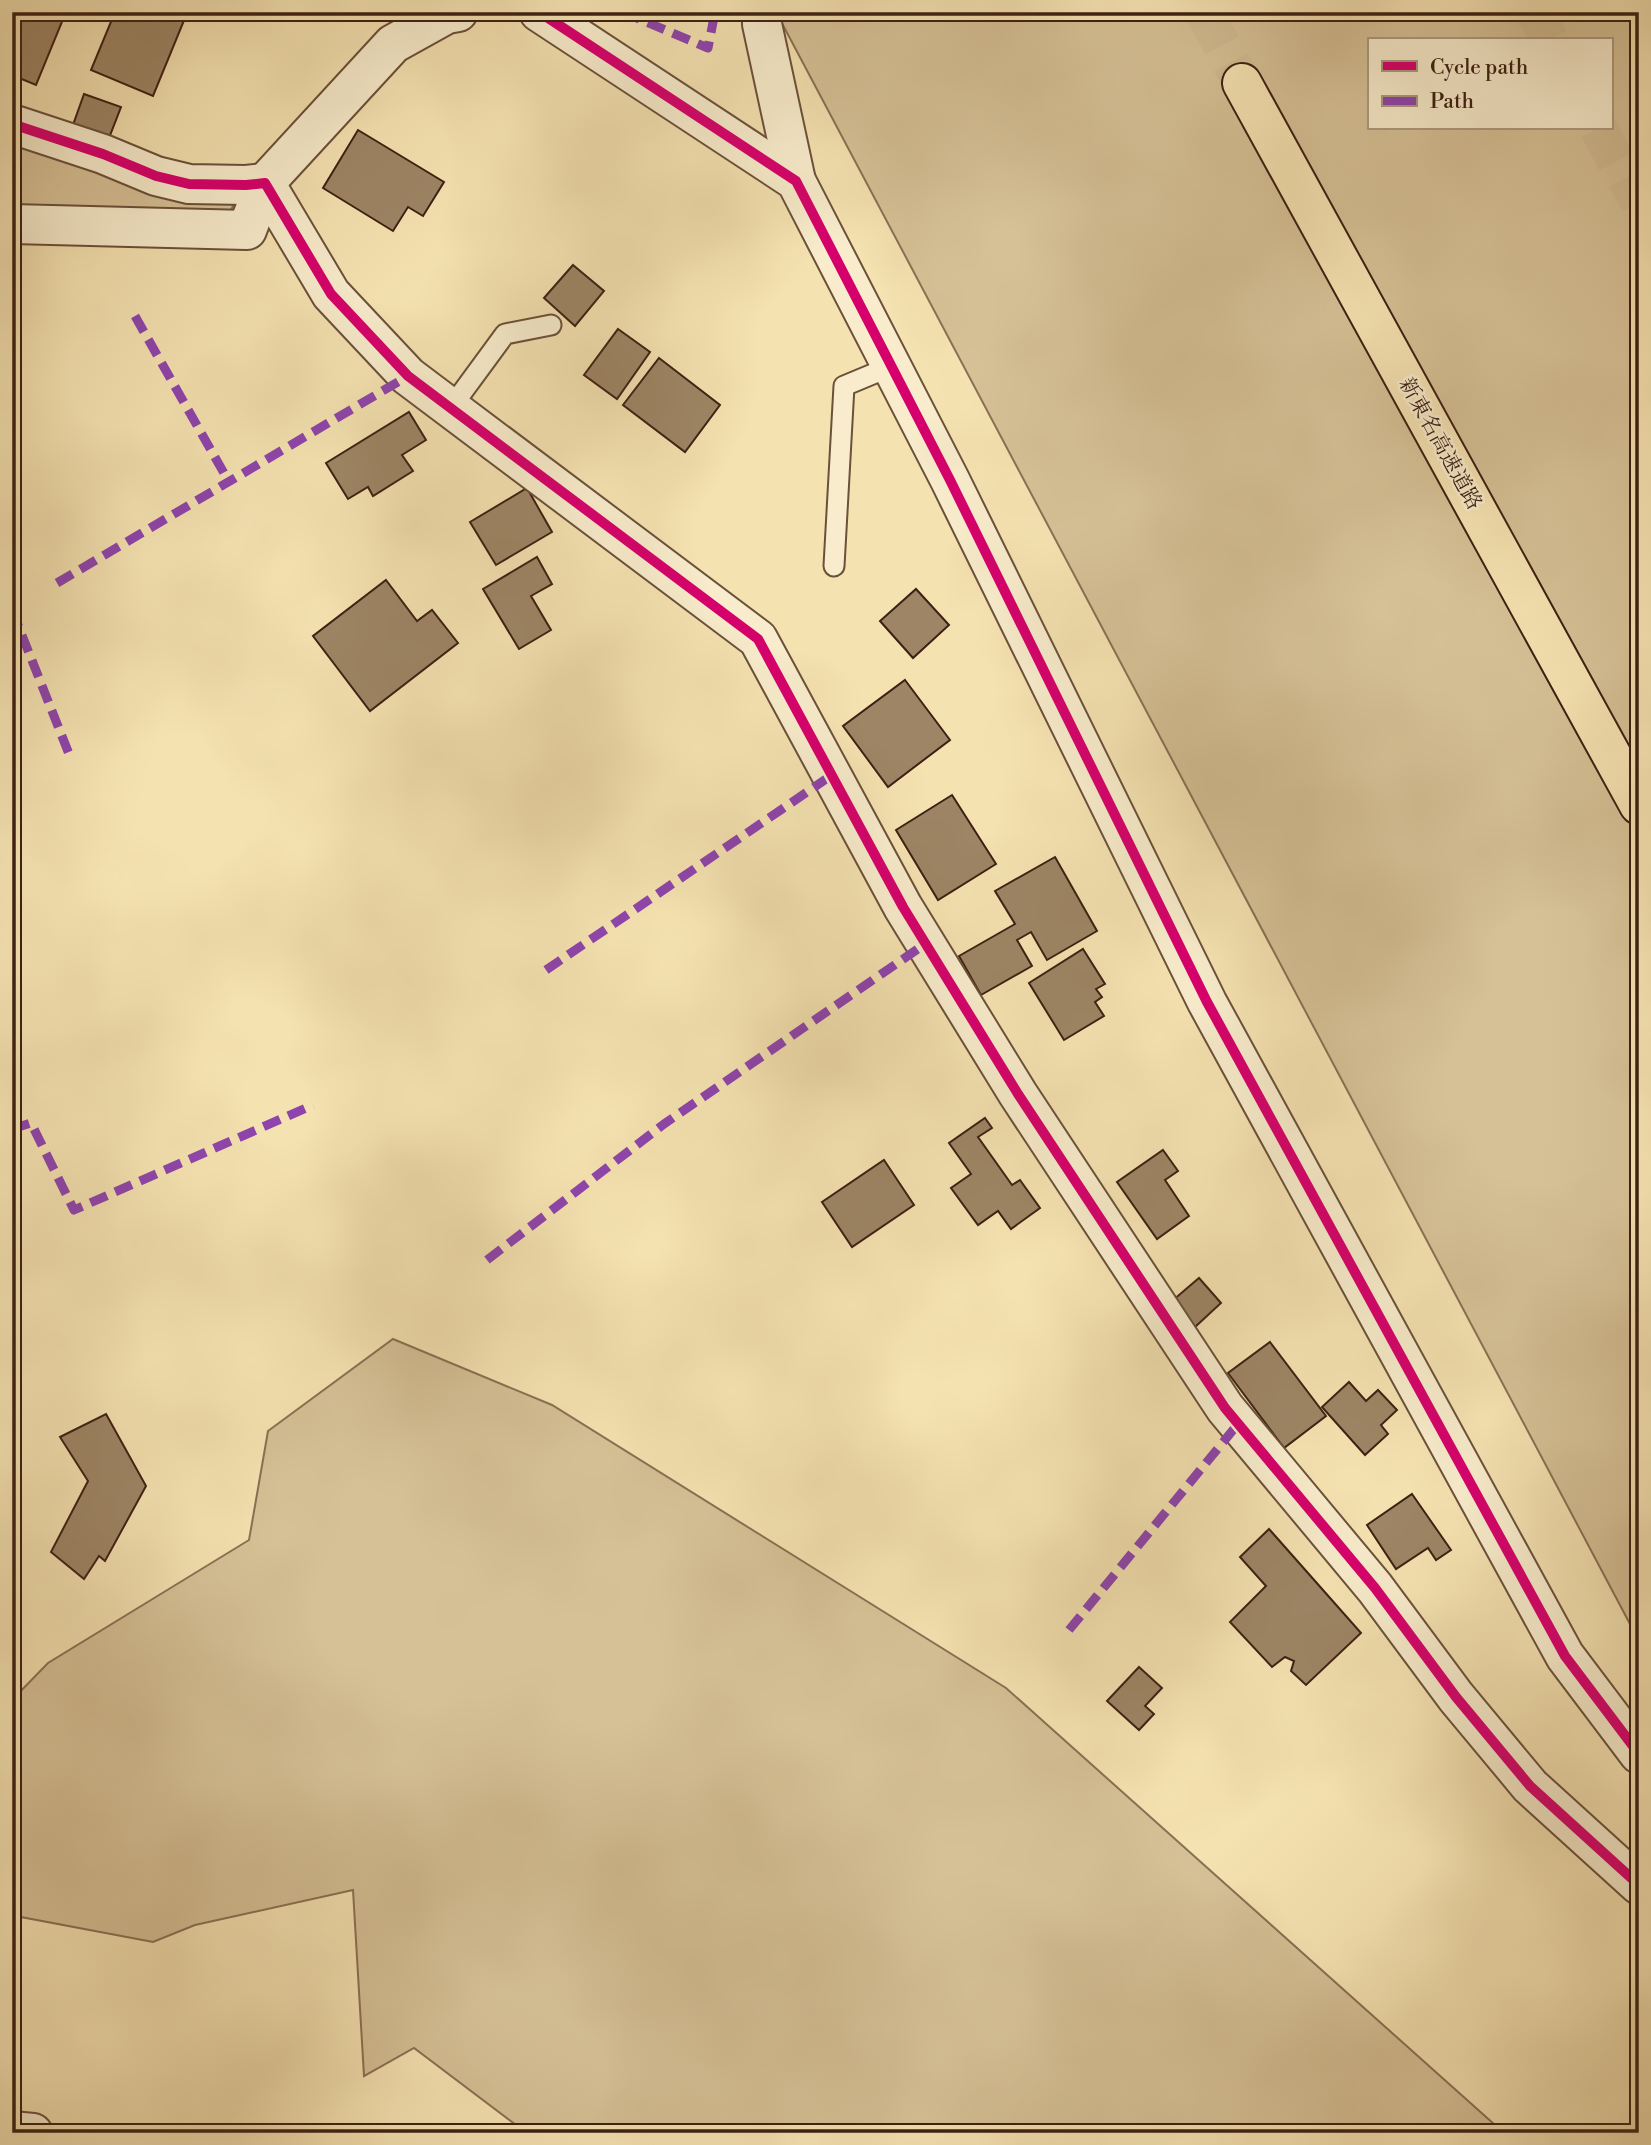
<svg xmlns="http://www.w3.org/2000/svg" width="1651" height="2145" viewBox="0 0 1651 2145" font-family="'Libre Bodoni','Noto Serif JP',serif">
<rect width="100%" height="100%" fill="#f5e2b1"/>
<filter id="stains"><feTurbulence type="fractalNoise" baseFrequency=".00286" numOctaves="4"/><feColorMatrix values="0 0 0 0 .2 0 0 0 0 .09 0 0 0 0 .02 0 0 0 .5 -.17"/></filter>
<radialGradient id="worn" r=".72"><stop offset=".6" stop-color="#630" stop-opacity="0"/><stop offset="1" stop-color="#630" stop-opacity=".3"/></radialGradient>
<g fill="#d6c196" stroke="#8a7054" stroke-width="2" fill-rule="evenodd">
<path d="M776 12H1639V1641ZM1369 40H1611V128H1369Z"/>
<path d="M12 123 246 185 219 229 12 233Z"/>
<path d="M393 1339 552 1405 1006 1688 1504 2133H523L520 2128 414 2048 364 2076 353 1890 195 1925 153 1942 21 1917 12 1902V1700L48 1663 249 1540 268 1431Z"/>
</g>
<g fill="#9d8565" stroke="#3d2013" stroke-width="2">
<path d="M12 12H66L36 85 12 75Z"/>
<path d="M115 12H171L185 18 153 96 91 70Z"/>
<path d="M84 94 121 107 109 138 73 125Z"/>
<path d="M358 130 444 182 423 216 408 207 393 231 323 188Z"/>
<path d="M573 265 604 291 575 326 544 298Z"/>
<path d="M618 329 650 352 617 399 584 375Z"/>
<path d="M659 358 720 405 685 452 623 405Z"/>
<path d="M409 412 426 440 402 455 413 471 373 496 368 487 348 499 326 463Z"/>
<path d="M527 488 552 532 496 565 470 522Z"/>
<path d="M537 557 552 584 531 596 551 630 519 649 483 589Z"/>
<path d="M386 580 417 621 432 610 458 643 370 711 313 636Z"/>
<path d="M916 589 949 625 913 658 880 621Z"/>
<path d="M905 680 950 740 888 787 843 726Z"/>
<path d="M952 795 996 864 938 900 896 830Z"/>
<path d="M1055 857 1097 931 1047 960 1031 932 1017 940 1032 966 981 995 959 956 1015 924 995 891Z"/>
<path d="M1083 949 1105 984 1096 989 1102 997 1095 1002 1104 1016 1064 1040 1029 983Z"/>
<path d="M985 1118 992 1128 978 1137 1012 1185 1020 1180 1040 1208 1011 1229 998 1211 978 1225 951 1188 971 1174 949 1143Z"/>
<path d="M1163 1150 1178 1171 1165 1180 1189 1216 1157 1239 1117 1182Z"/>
<path d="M884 1160 914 1205 852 1247 822 1202Z"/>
<path d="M1199 1278 1221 1303 1195 1327 1172 1301Z"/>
<path d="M1270 1342 1326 1416 1284 1448 1228 1373Z"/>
<path d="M1349 1382 1366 1401 1378 1390 1397 1410 1381 1425 1388 1434 1365 1455 1322 1407Z"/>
<path d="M106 1414 146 1486 105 1561 99 1556 84 1579 51 1552 88 1481 60 1437Z"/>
<path d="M1412 1494 1451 1550 1436 1560 1428 1548 1396 1569 1367 1525Z"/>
<path d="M1269 1529 1361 1633 1306 1685 1291 1671 1294 1661 1285 1657 1272 1667 1230 1622 1266 1586 1240 1557Z"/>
<path d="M1139 1667 1162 1688 1145 1706 1154 1714 1139 1730 1107 1701Z"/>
</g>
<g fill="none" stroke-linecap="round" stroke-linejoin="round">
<g stroke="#d0bb91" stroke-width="38" stroke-dasharray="38 19" stroke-linecap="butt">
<path d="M1204 12 1242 83"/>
<path d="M1534 12 1550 40"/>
<path d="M1598 128 1639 202"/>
</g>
<g stroke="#6b503a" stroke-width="23">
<g id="service">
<path d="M450 409 505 334 551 325"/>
<path d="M834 566 844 386 892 366"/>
</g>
</g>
<g stroke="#6b503a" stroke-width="42">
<g id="minor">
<path d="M762 12V24L796 181"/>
<path d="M12 124 103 154 156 176 189 184 246 185 265 183 331 294 408 376 758 639 903 907 1018 1094 1225 1408 1375 1588 1456 1697 1530 1786 1639 1885"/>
<path d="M12 2131 33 2133"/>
</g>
</g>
<g stroke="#6b503a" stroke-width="42">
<g id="tertiary">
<path d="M539 12 796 181 950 480 1207 1002 1565 1656 1639 1754"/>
<path d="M12 224 247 230 265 183 393 44 447 14 458 12"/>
</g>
</g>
<g stroke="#3d2013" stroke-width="42">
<path id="motorway" d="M1242 83 1639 805"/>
</g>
<use href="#service" stroke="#f8eccc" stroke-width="19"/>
<use href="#minor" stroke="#f8eccc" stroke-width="38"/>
<use href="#tertiary" stroke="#f8eccc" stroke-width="38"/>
<use href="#motorway" stroke="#f5e2b1" stroke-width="38"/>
<g stroke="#8e44ad" stroke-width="9" stroke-dasharray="18 9" stroke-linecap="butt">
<path d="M623 12 708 48 715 12"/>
<path d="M135 316 229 482"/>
<path d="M57 583 408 376"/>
<path d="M12 610 71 759"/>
<path d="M546 970 832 775"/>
<path d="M12 1129 31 1123 74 1210 313 1105"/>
<path d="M487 1260 664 1124 925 944"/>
<path d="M1069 1630 1238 1424"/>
</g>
<g stroke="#f8eccc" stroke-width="15">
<g id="cycleway">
<path d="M539 12 796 181 950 480 1207 1002 1565 1656 1639 1754"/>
<path d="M12 124 103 154 156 176 189 184 246 185 265 183 331 294 408 376 758 639 903 907 1018 1094 1225 1408 1375 1588 1456 1697 1530 1786 1639 1885"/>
</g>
</g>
<use href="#cycleway" stroke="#d6006c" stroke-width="10"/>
</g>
<g text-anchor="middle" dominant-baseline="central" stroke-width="5" stroke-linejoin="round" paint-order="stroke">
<g font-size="21" fill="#3d2013" stroke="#f8eccc">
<text transform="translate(1440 444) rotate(61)">新東名高速道路</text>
</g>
</g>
<rect width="1651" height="2145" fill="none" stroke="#f5e2b1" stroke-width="42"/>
<rect x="14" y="14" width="1623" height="2117" fill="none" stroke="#3d2013" stroke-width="3.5"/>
<rect x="21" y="21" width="1609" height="2103" fill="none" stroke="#3d2013" stroke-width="2"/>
<rect x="1368" y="38" width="245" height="91" fill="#f8eccc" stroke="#ad9a82" stroke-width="2"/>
<rect x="1382" y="61" width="35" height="10" fill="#d6006c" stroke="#ad9a82" stroke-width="2"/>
<text x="1430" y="74" font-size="21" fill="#3d2013">Cycle path</text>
<rect x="1382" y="96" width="35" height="10" fill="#8e44ad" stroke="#ad9a82" stroke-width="2"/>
<text x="1430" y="108" font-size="21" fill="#3d2013">Path</text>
<rect width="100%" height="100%" filter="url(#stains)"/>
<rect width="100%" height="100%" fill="url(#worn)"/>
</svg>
